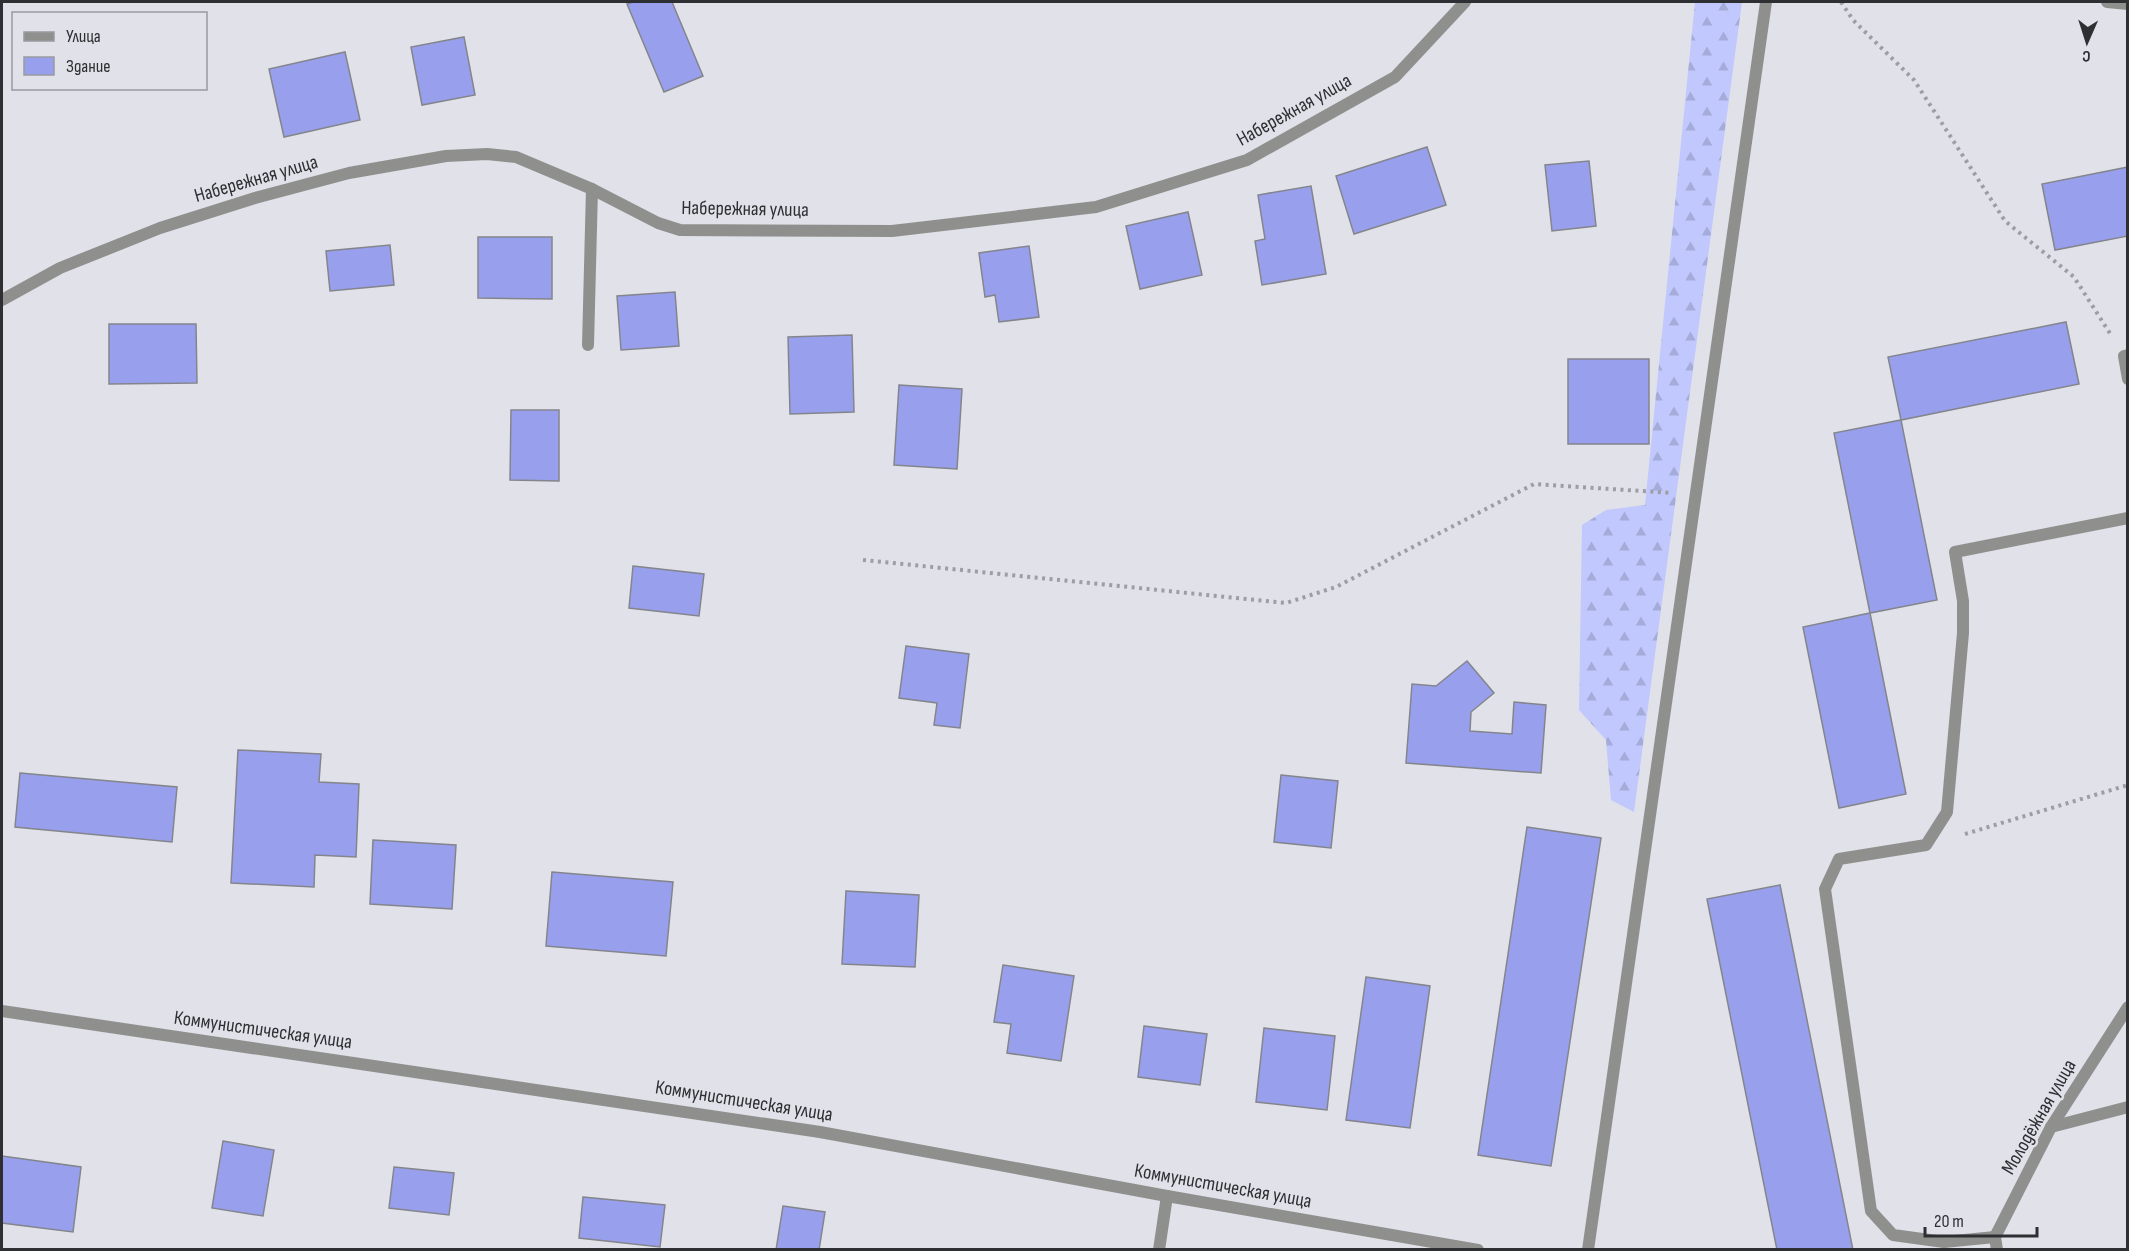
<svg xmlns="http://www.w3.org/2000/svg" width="2129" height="1251" viewBox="0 0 2129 1251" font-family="'Sofia Sans Condensed',sans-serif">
<defs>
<pattern id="forest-firs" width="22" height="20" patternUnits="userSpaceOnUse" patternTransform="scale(1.5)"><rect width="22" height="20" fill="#c0c8fd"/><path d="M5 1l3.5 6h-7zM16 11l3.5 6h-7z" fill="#a5acd9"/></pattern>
</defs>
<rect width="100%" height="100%" fill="#e0e1e9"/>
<path fill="url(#forest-firs)" d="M1695 2H1742L1634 812 1611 800 1606 740 1579 710 1582 525 1606 510 1645 505Z"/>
<g fill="#98a0ed" stroke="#84858c" stroke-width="1.5">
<path d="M633 2H672L703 76 664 92 627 4Z"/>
<path d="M464 37 475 95 422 105 411 47Z"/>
<path d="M345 52 360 120 284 137 269 69Z"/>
<path d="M1427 147 1446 205 1354 234 1336 176Z"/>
<path d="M1589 161 1596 226 1552 231 1545 165Z"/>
<path d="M2128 167V236L2055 250 2042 184Z"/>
<path d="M1311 186 1326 274 1262 285 1255 241 1265 239 1258 195Z"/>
<path d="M1188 212 1202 275 1140 289 1126 226Z"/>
<path d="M478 237H552V299L478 298Z"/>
<path d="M390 245 394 285 330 291 326 251Z"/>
<path d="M1029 246 1039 317 999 322 995 295 985 297 979 253Z"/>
<path d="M675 292 679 346 621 350 617 296Z"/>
<path d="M2066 322 2079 384 1901 420 1888 357Z"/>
<path d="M109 324H196L197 383 109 384Z"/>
<path d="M852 335 854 412 790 414 788 337Z"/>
<rect x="1568" y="359" width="81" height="85"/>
<path d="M899 385 962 389 957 469 894 465Z"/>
<path d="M511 410H559V481L510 480Z"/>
<path d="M1901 420 1937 600 1870 613 1834 433Z"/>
<path d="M633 566 704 574 699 616 629 608Z"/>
<path d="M1870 613 1906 794 1839 808 1803 627Z"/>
<path d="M906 646 969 654 960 728 934 725 937 703 899 698Z"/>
<path d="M1467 661 1494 693 1471 712 1470 731 1512 734 1514 702 1546 705 1541 773 1406 763 1412 684 1436 686Z"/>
<path d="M238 750 321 754 319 782 359 784 356 857 315 855 314 887 231 883Z"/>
<path d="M20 773 177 787 172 842 15 827Z"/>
<path d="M1281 775 1338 781 1331 848 1274 842Z"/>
<path d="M1527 827 1601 838 1551 1166 1478 1155Z"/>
<path d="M373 840 456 845 452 909 370 904Z"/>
<path d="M552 872 673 882 666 956 546 946Z"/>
<path d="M1780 885 1853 1250H1777L1707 899Z"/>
<path d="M846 891 919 895 915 967 842 964Z"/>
<path d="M1003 965 1074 976 1061 1061 1007 1053 1011 1024 994 1022Z"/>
<path d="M1366 977 1430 986 1410 1128 1346 1120Z"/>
<path d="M1144 1026 1207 1034 1200 1085 1138 1077Z"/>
<path d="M1264 1028 1335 1036 1327 1110 1256 1102Z"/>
<path d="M223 1141 274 1150 263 1216 212 1208Z"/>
<path d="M2 1156 81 1167 73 1232 2 1223Z"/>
<path d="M394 1167 454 1173 449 1215 389 1208Z"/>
<path d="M583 1197 665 1205 660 1247 579 1238Z"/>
<path d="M783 1206 825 1212 819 1250H776Z"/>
</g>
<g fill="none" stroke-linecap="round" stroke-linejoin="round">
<g stroke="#9d9ea4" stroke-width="4" stroke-dasharray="3 4.5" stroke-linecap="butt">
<path d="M1841 2 1853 20 1914 80 2005 221 2074 277 2111 335"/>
<path d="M863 560 1286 603 1336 587 1534 484 1672 493"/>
<path d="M1965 834 2128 785"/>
</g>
<g stroke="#8f908d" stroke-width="12">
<path d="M2128 355 2124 356 2128 379"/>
<path d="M2051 1127 2128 1107"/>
<path d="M1995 1237 1944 1242 1893 1235 1871 1211 1825 889 1839 859 1926 845 1947 812 1963 633V601L1955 552 2128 518"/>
<path d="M1159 1250 1167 1196"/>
<path d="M1588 1250 1766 2"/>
</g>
<g stroke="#8f908d" stroke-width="12">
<path d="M2107 2 2128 4"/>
<path d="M2 300 60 268 160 228 255 198 349 173 446 156 487 154 516 157 592 189 658 223 680 230 892 231 1096 207 1247 160 1395 77 1465 2"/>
<path d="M588 345 592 189"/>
<path d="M2 1011 820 1132 1167 1196 1478 1250"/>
<path d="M1997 1250 1995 1237 2051 1127 2128 1007"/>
</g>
</g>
<g text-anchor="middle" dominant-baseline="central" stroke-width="5" stroke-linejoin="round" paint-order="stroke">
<g font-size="20" fill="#2e2f32" stroke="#e0e1e9">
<text transform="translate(1294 110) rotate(-29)">Набережная улица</text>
<text transform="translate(256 179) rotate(-16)">Набережная улица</text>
<text transform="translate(745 209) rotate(1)">Набережная улица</text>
<text transform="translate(263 1030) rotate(8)">Коммунистическая улица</text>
<text transform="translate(744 1101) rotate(9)">Коммунистическая улица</text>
<text transform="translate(2039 1117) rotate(-60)">Молодёжная улица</text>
<text transform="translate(1223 1186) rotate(10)">Коммунистическая улица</text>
</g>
</g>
<rect width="2129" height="1251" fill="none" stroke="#2e2f32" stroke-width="6"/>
<rect x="12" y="12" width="195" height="78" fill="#e0e1e9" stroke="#999aa0" stroke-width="1.5"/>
<rect x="24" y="32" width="30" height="9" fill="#8f908d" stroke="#999aa0" stroke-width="1.5"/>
<text x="66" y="42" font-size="18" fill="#2e2f32">Улица</text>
<rect x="24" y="57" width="30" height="18" fill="#98a0ed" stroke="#999aa0" stroke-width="1.5"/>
<text x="66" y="72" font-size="18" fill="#2e2f32">Здание</text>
<g transform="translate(2087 42) rotate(183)" stroke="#e0e1e9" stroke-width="4.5" paint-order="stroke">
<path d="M0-4.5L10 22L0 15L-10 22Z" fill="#2e2f32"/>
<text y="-9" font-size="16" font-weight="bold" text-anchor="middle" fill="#2e2f32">С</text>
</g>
<path d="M1925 1227v9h112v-9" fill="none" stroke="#2e2f32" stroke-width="3"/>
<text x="1934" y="1227" font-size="18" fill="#2e2f32" stroke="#e0e1e9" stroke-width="4.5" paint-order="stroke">20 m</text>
</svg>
